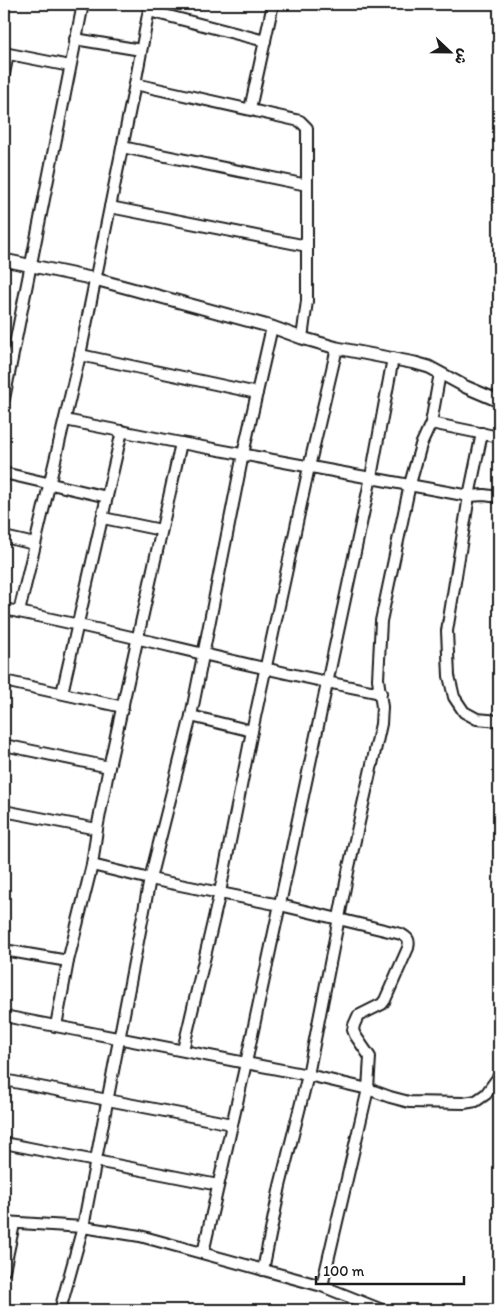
<svg xmlns="http://www.w3.org/2000/svg" width="503" height="1314" viewBox="0 0 503 1314" font-family="Itim,'Playpen Sans Arabic',sans-serif">
<rect width="100%" height="100%" fill="#fff"/>
<filter id="ink" filterUnits="userSpaceOnUse"><feTurbulence type="fractalNoise" baseFrequency=".02" numOctaves="2"/><feDisplacementMap in="SourceGraphic" scale="10" xChannelSelector="R" yChannelSelector="G"/><feConvolveMatrix kernelMatrix="1 2 1 2 8 2 1 2 1" color-interpolation-filters="sRGB"/></filter>
<g filter="url(#ink)">
<g fill="none" stroke-linecap="round" stroke-linejoin="round">
<g stroke="#1c1c1c" stroke-width="14">
<g id="minor">
<path d="M149 11 265 41"/>
<path d="M75 39 141 50"/>
<path d="M4 53 70 66"/>
<path d="M4 74 8 54"/>
<path d="M135 84 300 121 307 128V301L302 338"/>
<path d="M250 109 273 4"/>
<path d="M122 147 307 185"/>
<path d="M110 207 307 246"/>
<path d="M80 355 257 393"/>
<path d="M4 399 83 4"/>
<path d="M65 420 181 443 469 496 484 495 499 497"/>
<path d="M431 423 499 437"/>
<path d="M482 433 469 496 447 631 449 676 454 697 464 712 477 719 499 721"/>
<path d="M4 473 107 497"/>
<path d="M103 518 161 530"/>
<path d="M4 537 35 544"/>
<path d="M4 609C130 634 254 669 381 693"/>
<path d="M19 612 80 355 135 84 150 4"/>
<path d="M4 681 123 707"/>
<path d="M62 693 122 431"/>
<path d="M191 716 252 731"/>
<path d="M4 745 109 767"/>
<path d="M4 811 97 829"/>
<path d="M92 865 150 879 280 905 401 934C408 938 410 940 408 948L385 1000 382 1004 358 1016 354 1025 353 1030 355 1035 370 1057 368 1089 322 1286"/>
<path d="M4 950 68 961"/>
<path d="M4 1016 308 1075 368 1089 390 1097 409 1102 464 1103 476 1101 486 1094 499 1076"/>
<path d="M56 1026 68 961 92 865 97 829 109 767 181 443"/>
<path d="M183 1050 220 892 252 731 309 467 337 348"/>
<path d="M4 1080 232 1124"/>
<path d="M4 1143 218 1185"/>
<path d="M4 1222 83 1227 140 1236 322 1286 382 1310"/>
<path d="M203 1253 246 1063 283 890 371 477 393 358"/>
<path d="M263 1270 280 1186 308 1075 349 867 381 724 382 707 378 679 381 621 410 484 421 445 431 423 440 373"/>
<path d="M4 1271 14 1224"/>
<path d="M60 1310 83 1227 150 879 191 716 243 454 272 327"/>
</g>
</g>
<g stroke="#1c1c1c" stroke-width="15">
<path id="tertiary" d="M4 260 95 279 272 327 302 338 337 348 415 363 429 367 466 387 499 401"/>
</g>
<use href="#minor" stroke="#fff" stroke-width="10"/>
<use href="#tertiary" stroke="#fff" stroke-width="11"/>
</g>
</g>
<rect width="503" height="1314" fill="none" stroke="#fff" stroke-width="20"/>
<rect x="10" y="10" width="483" height="1294" fill="none" stroke="#1c1c1c" stroke-width="2" filter="url(#ink)"/>
<g transform="translate(450 52) rotate(112)" stroke="#ffffff" stroke-width="4" paint-order="stroke">
<path d="M0-4L9 19L0 12L-9 19Z" fill="#1c1c1c"/>
<text y="-8" font-size="14" font-weight="bold" text-anchor="middle" fill="#1c1c1c">ش</text>
</g>
<path d="M316 1276v8h148v-8" fill="none" stroke="#1c1c1c" stroke-width="2.5"/>
<text x="323" y="1276" font-size="15" fill="#1c1c1c" stroke="#ffffff" stroke-width="4" paint-order="stroke">100 m</text>
</svg>
